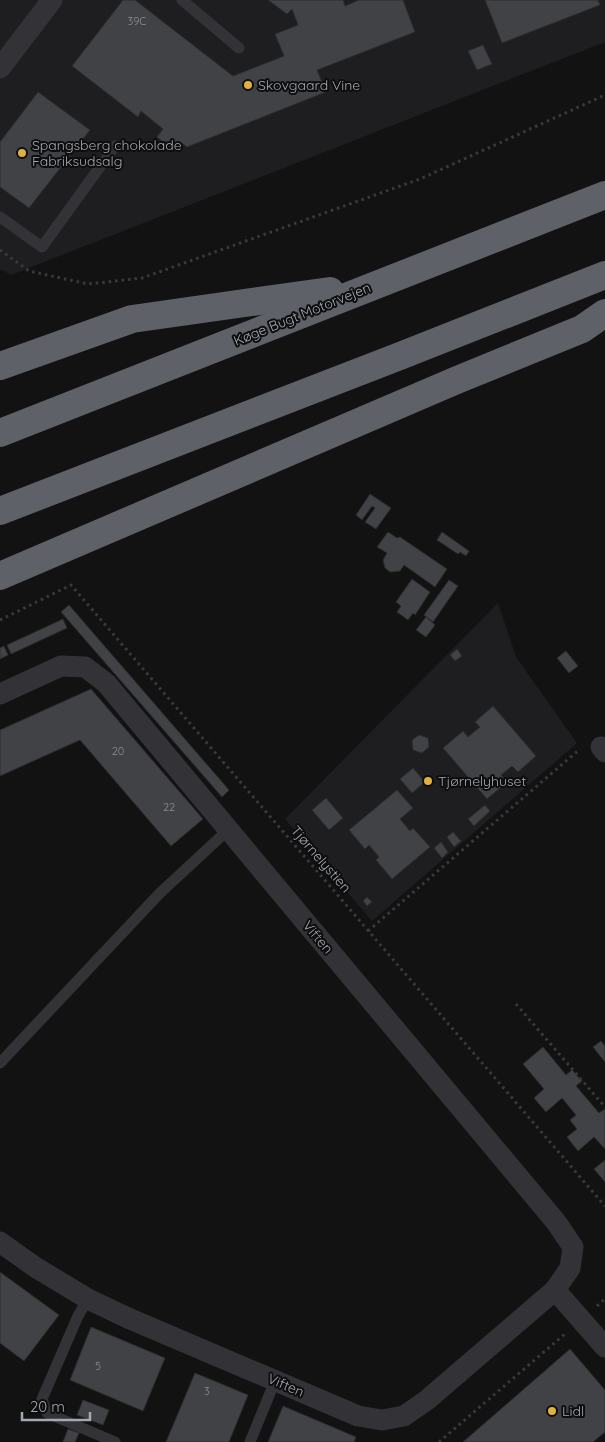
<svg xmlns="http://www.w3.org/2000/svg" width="605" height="1442" viewBox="0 0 605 1442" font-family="Quicksand,sans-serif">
<rect width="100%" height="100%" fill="#121213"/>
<g fill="#1e1e20">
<path d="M0 0H605V42L11 275 0 269Z"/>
<path d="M498 603 516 657 577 743 372 921 285 819Z"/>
</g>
<g fill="#414246" stroke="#2c2c2f">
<path d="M123 0H135L233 76 284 56 275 34 298 25 292 9 287 14 268 0H343L345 6 359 0H403L415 32 317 70 326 92 187 147 180 142 174 151 157 137 163 129 141 111 138 117 72 66Z"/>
<path d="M485 0H598L600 5 502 43Z"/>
<path d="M483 45 492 64 477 70 468 51Z"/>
<path d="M38 92 90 130 29 208 0 187V142Z"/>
<path d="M370 494 391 508 376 529 365 522 375 508 372 506 362 520 356 515Z"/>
<path d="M388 532 397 538 400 537 447 569 435 587 404 565 400 571 390 572 385 568 383 560 387 553 377 547Z"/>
<path d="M442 532 469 551 466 556 460 552 458 554 437 540Z"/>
<path d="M412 579 430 592 415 615 413 613 408 620 397 612 401 606 396 602Z"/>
<path d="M449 580 458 586 433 622 424 615Z"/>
<path d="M69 605 229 790 222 797 61 612Z"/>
<path d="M426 617 435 625 426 637 416 630Z"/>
<path d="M63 619 67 628 11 654 7 645Z"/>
<path d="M4 646 8 655 0 659V648Z"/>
<path d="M457 649 462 656 455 661 450 655Z"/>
<path d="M566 651 578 666 569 673 557 658Z"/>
<path d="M91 689 203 819 171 846 80 740 0 776V730Z"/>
<path d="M493 706 536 756 518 772 512 766 501 775 507 782 487 799 443 748 463 731 468 737 480 727 475 722Z"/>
<path d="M419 735 428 738 429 747 422 753 413 750 412 740Z"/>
<path d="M413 768 425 782 412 793 400 779Z"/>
<path d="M397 790 413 808 400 819 410 831 413 828 430 847 392 879 376 860 379 857 369 845 365 849 349 830Z"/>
<path d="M326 798 343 818 329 830 312 810Z"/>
<path d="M485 805 490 811 474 826 468 819Z"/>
<path d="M453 832 461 841 454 847 447 837Z"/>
<path d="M441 842 448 852 442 858 434 848Z"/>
<path d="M367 897 372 902 367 906 363 901Z"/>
<path d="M601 1041 605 1046V1062L593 1047Z"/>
<path d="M543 1047 566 1075 572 1070 582 1081 576 1086 599 1113 605 1109V1149L594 1137 578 1151 567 1137 577 1129 570 1120 576 1115 562 1098 546 1112 534 1098 544 1089 523 1064Z"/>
<path d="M605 1160V1182L594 1169Z"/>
<path d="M0 1272 59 1315 24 1361 0 1343Z"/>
<path d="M91 1327 165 1358 143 1411 70 1380Z"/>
<path d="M570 1349 605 1390V1432L593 1442H463Z"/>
<path d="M195 1373 248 1395 229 1442H166Z"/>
<path d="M83 1400 109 1410 103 1425 77 1415Z"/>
<path d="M283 1406 356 1437 354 1442H268Z"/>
<path d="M68 1429 79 1433 75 1442H63Z"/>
</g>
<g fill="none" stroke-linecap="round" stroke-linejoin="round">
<g stroke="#393a3e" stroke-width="3" stroke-dasharray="2.5 4" stroke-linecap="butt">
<path d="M0 250 29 271 88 284 142 278 420 179 605 95"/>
<path d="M0 620 71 585 605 1206"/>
<path d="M368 931 580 749"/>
<path d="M516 1004 605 1107"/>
<path d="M597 1306 605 1299"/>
<path d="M439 1442 566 1333"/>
</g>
<g stroke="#333337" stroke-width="11">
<path d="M182 0 239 48"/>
<path d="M0 217 42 247 115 146"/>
<path d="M0 1063 160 893 228 830"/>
<path d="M88 1299 78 1316 42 1399 47 1413 115 1442"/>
<path d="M250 1442 275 1381"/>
</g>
<g stroke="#333337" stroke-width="21">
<path d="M0 68 52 0"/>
<path d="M0 694 61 666 85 667 106 683 556 1222 573 1247 570 1268 555 1290 427 1400 404 1416 382 1420 358 1416 128 1318 88 1299 35 1267 0 1242"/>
<path d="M601 747 605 752"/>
<path d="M555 1290 605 1347"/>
</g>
<g stroke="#5f6168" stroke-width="28">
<path d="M0 366 132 319 330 291"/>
<path d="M0 433 605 195"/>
<path d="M0 511 400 356 605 275"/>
<path d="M0 576 457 380 582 329 605 313"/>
</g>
</g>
<g fill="#e0b13c" stroke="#0d0d0e" stroke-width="2">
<circle cx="248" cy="85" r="5"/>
<circle cx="22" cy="153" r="5"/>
<circle cx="428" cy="781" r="5"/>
<circle cx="552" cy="1411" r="5"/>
</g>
<g text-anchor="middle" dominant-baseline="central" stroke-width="4" stroke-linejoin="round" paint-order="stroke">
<g font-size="11" fill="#8b8e97">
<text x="137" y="21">39C</text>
<text x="118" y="751">20</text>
<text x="169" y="807">22</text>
<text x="98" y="1366">5</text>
<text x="207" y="1391">3</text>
</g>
<g font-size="14" fill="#a4a8b2" stroke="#0d0d0e" text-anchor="start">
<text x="258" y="85">Skovgaard Vine</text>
<text x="32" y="145">Spangsberg chokolade<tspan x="32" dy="16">Fabriksudsalg</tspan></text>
<text x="438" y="781">Tjørnelyhuset</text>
<text x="562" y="1411">Lidl</text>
</g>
<g font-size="14" fill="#a4a8b2" stroke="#0d0d0e">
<text transform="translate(302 314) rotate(-22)">Køge Bugt Motorvejen</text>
<text transform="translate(321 859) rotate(49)">Tjørnelystien</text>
<text transform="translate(318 937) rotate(50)">Viften</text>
<text transform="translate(286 1385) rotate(23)">Viften</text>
</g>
</g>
<path d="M22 1412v8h68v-8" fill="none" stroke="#a4a8b2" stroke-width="2.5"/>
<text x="30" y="1412" font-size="15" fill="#a4a8b2" stroke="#0d0d0e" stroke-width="4" paint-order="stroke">20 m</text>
</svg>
